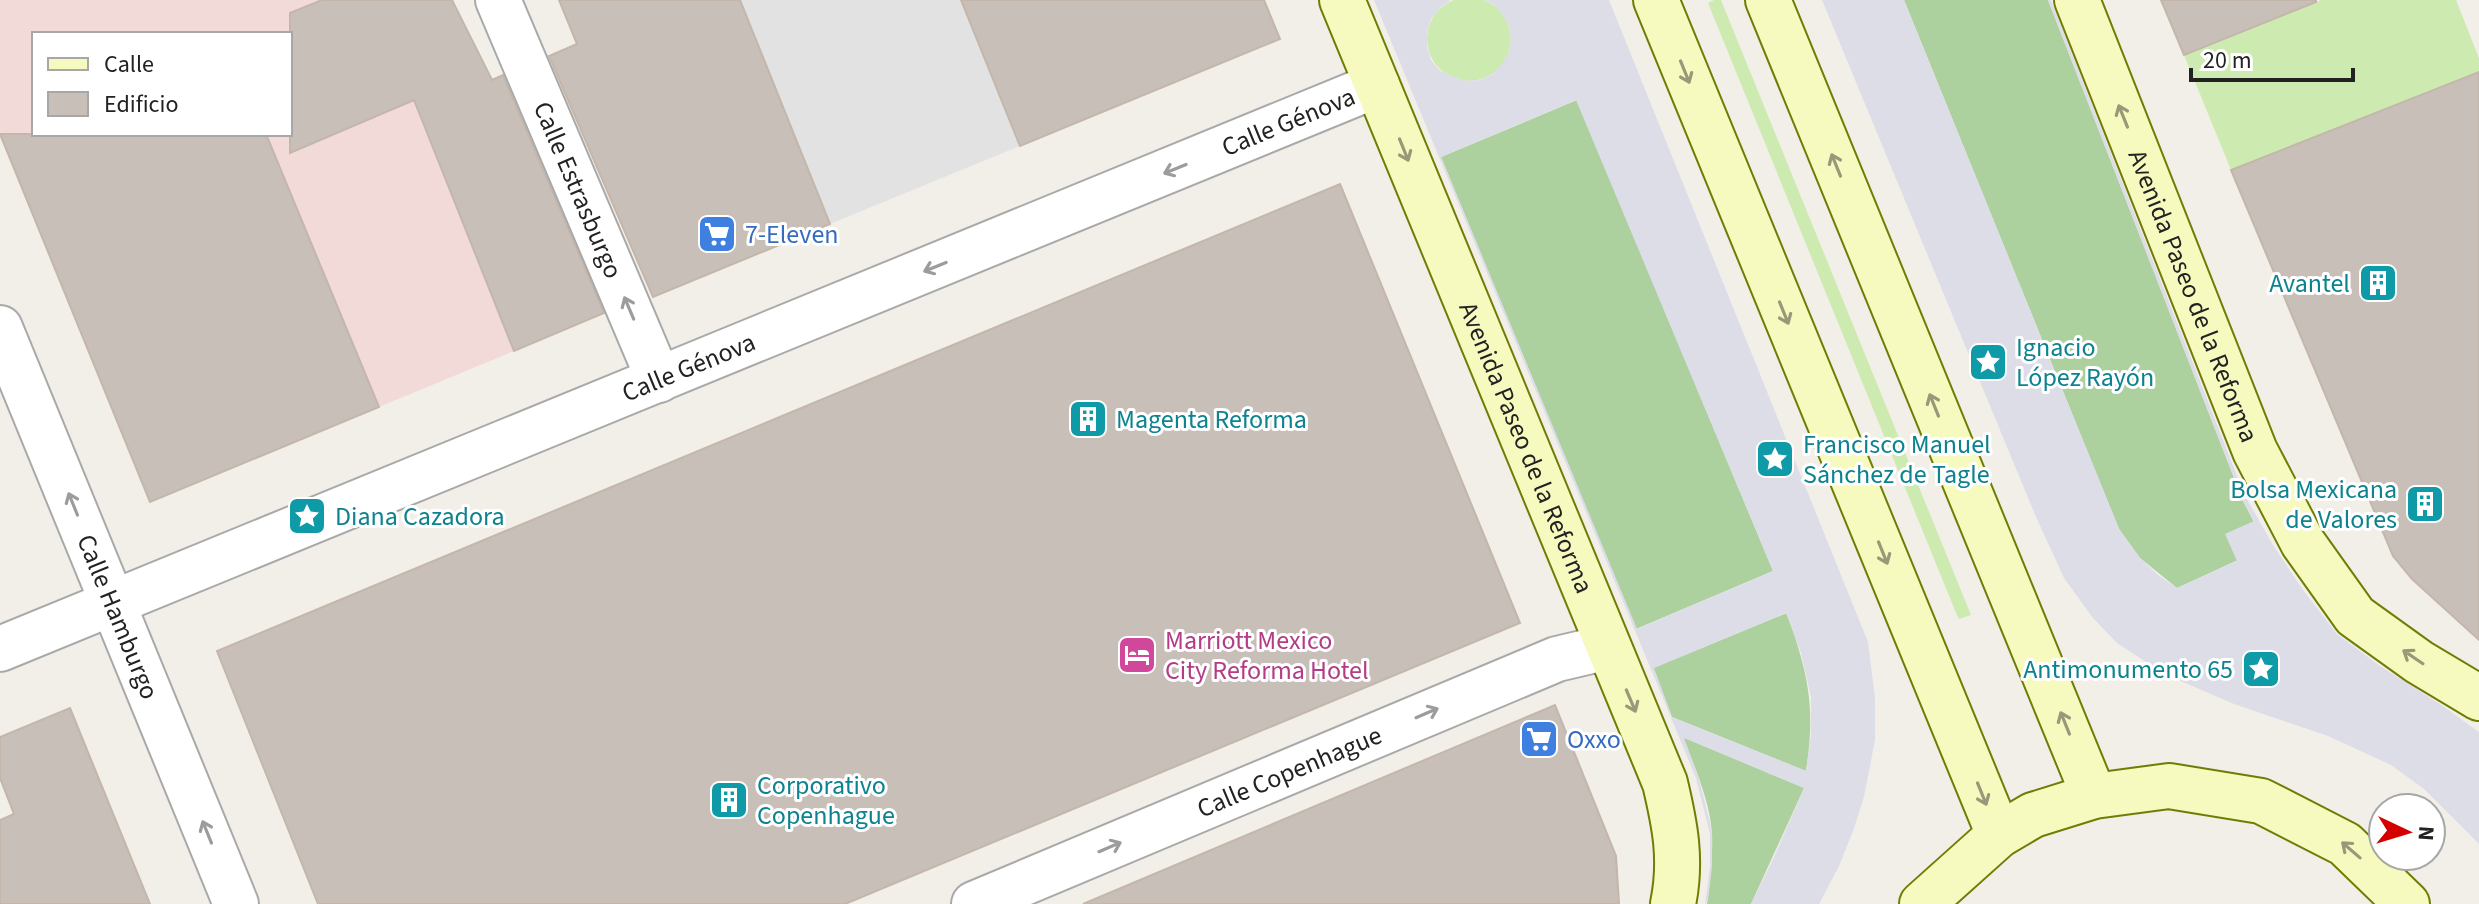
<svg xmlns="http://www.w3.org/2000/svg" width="2479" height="904" viewBox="0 0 2479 904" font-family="'Source Sans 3',sans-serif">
<rect width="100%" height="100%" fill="#f2efe9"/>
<path fill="#f2dad9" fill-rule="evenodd" d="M0 0H452L511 119 514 351 150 502 0 135ZM34 34H290V134H34Z"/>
<g fill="#cdebb0">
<circle cx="1469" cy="39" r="42"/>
<path d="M1714 0H1721L1971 615 1959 619 1956 613 1708 3Z"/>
<path d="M2321 0H2456L2479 58V72L2231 170 2184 55Z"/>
</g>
<g fill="#add19e">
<path d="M1904 0H2048L2243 501 2254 522 2238 560 2177 588 2140 558 2119 529Z"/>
<path d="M1577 100 1773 571 1636 629 1441 157Z"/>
<path d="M1787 613C1808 674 1816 707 1806 771L1672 717 1653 668Z"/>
<path d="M1683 737 1804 788 1751 904H1707C1710 881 1713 858 1712 834 1710 801 1695 768 1683 737Z"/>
</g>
<path fill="#e2e2e2" d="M741 0H961L1020 146 830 224Z"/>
<g fill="#dddde8" fill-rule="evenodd">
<path d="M1374 0H1451L1440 8 1431 19 1427 32V47L1431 60 1440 71 1466 81 1480 80 1493 74 1502 64 1509 52 1511 39 1509 26 1502 14 1493 4 1485 0H1609L1868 642 1875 698V740L1864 797 1853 831 1839 866 1819 904H1751L1774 857 1804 788 1684 738 1699 779 1712 831V866L1708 901 1705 904 1710 867V834L1696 778ZM1576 100 1773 571 1637 629 1441 157ZM1786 613 1801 653 1811 697V735L1806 771 1672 717 1654 668Z"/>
<path d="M1822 0H1904L2119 529 2140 558 2158 575 2177 588 2237 561 2225 534 2254 521 2243 501 2048 0H2051L2244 494 2273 545 2303 590 2337 634 2380 666 2440 704 2479 732V844L2424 789 2391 765 2328 736 2234 704 2183 682 2152 666 2117 643 2093 618 2064 578 2036 517Z"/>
</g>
<g fill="#c7bfb8" stroke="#c4b6ab" stroke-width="2">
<path d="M322 0H452L492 80 503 75 604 313 514 351 414 100 290 153V13Z"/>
<path d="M559 0H740L830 224 653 297 549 56 577 44Z"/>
<path d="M961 0H1264L1280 39 1020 146Z"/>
<path d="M2161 0H2316V2L2184 55Z"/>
<path d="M2479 72V640L2412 579 2393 556 2231 170Z"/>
<path d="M0 134H266L379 407 150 502Z"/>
<path d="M1340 184 1520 623 845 904H318L217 651Z"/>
<path d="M1555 705 1616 856 1619 904H1083Z"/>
<path d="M70 708 116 821 150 904H0V820L14 814 0 778V737Z"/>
</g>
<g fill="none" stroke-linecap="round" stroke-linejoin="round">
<g stroke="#a9a9a9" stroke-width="48">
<g id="street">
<path id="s1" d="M498 0 659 380"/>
<path id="s2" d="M0 328 236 904"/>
<path id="s3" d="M0 649 1377 85"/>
<path id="s4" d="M974 904 1557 659 1608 647"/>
</g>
</g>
<g stroke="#707d05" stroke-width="48">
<g id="secondary">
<path id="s5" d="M1342 0 1665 783C1675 825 1682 860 1673 904"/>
<path d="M1656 0 1999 835"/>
<path d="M1768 0 2094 796"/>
<path id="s6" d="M2077 0 2255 451 2303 543 2355 616 2419 662 2479 698"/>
<path d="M1922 904 1999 835 2033 815 2094 796 2169 786 2261 801 2345 844 2407 904"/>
</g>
</g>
<use href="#street" stroke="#fff" stroke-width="44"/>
<use href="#secondary" stroke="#f7fabf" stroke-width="44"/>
</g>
<defs><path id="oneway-shaft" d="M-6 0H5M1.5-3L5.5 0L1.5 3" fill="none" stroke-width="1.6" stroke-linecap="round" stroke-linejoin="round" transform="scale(2)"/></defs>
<g stroke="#979978">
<use href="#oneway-shaft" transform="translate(1685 72) rotate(68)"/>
<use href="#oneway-shaft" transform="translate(2123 116) rotate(-112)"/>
<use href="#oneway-shaft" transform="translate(1404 150) rotate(68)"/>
<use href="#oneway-shaft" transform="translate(1836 165) rotate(-112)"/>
<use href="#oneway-shaft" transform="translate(1784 313) rotate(68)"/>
<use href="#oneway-shaft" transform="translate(1934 405) rotate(-112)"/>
<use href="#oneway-shaft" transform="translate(1883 553) rotate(68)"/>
<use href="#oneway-shaft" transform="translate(2413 657) rotate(-146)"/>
<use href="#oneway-shaft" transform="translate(1631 701) rotate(67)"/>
<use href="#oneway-shaft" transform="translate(2065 723) rotate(-112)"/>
<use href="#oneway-shaft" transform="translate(1982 794) rotate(68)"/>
<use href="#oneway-shaft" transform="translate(2351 850) rotate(-139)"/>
</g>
<g stroke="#9c9c9c">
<use href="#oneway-shaft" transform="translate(1175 169) rotate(158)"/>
<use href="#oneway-shaft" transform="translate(935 267) rotate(158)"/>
<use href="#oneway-shaft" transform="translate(629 308) rotate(-113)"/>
<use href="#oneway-shaft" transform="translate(73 504) rotate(-112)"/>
<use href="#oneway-shaft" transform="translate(1427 713) rotate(-23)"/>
<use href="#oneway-shaft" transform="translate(207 832) rotate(-112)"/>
<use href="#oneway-shaft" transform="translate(1110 847) rotate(-23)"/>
</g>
<defs>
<g id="supermarket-square" transform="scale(2)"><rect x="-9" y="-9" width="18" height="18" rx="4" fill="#3f7fe0" stroke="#fff"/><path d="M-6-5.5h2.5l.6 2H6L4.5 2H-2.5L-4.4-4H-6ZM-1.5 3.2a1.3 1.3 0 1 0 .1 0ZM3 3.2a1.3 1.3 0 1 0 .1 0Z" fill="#fff"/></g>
<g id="building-square" transform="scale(2)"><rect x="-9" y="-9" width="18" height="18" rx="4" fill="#0f9aa8" stroke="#fff"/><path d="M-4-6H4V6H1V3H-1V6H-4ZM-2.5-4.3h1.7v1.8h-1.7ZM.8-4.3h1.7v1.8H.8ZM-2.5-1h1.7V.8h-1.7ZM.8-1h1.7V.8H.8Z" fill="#fff"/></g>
<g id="sight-square" transform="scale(2)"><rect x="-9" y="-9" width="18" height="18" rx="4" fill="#0f9aa8" stroke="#fff"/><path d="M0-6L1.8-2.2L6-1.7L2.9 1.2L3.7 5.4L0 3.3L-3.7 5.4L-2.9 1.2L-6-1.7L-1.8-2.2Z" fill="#fff"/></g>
<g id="hotel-square" transform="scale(2)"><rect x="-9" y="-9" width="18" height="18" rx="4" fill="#d1479c" stroke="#fff"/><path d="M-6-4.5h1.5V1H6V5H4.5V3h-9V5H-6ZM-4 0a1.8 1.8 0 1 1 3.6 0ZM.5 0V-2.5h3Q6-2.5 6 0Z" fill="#fff"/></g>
</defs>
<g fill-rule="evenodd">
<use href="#supermarket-square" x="717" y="234"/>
<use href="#building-square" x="2378" y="283"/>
<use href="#sight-square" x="1988" y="362"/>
<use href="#building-square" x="1088" y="419"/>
<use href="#sight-square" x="1775" y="459"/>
<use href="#building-square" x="2425" y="504"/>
<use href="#sight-square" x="307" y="516"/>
<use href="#hotel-square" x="1137" y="655"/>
<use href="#sight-square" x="2261" y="669"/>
<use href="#supermarket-square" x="1539" y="739"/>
<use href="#building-square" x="729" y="800"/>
</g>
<g text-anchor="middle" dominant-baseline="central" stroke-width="6" stroke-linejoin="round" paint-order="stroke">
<g font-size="26" fill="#222" stroke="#fff">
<text stroke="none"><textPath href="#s3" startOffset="1392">Calle Génova</textPath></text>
<text stroke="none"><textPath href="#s1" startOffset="206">Calle Estrasburgo</textPath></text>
<text stroke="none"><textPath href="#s6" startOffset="318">Avenida Paseo de la Reforma</textPath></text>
<text stroke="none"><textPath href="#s3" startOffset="744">Calle Génova</textPath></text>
<text stroke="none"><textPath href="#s5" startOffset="484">Avenida Paseo de la Reforma</textPath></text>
<text stroke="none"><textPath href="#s2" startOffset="312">Calle Hamburgo</textPath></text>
<text stroke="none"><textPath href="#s4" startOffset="342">Calle Copenhague</textPath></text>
</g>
<g font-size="26" fill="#366cbe" stroke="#fff" text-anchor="start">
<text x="745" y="234">7-Eleven</text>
<text x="1567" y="739">Oxxo</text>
</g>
<g font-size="26" fill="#0d838f" stroke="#fff" text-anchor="start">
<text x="2350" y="283" text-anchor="end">Avantel</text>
<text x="2016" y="347">Ignacio<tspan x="2016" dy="30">López Rayón</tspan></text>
<text x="1116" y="419">Magenta Reforma</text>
<text x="1803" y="444">Francisco Manuel<tspan x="1803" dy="30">Sánchez de Tagle</tspan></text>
<text x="2397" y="489" text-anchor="end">Bolsa Mexicana<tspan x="2397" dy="30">de Valores</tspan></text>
<text x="335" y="516">Diana Cazadora</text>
<text x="2233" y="669" text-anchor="end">Antimonumento 65</text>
<text x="757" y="785">Corporativo<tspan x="757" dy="30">Copenhague</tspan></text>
</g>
<g font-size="26" fill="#b23c85" stroke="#fff" text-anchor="start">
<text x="1165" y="640">Marriott Mexico<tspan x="1165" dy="30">City Reforma Hotel</tspan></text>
</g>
</g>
<rect x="32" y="32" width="260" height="104" fill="#ffffff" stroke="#a7a7a7" stroke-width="2"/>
<rect x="48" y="58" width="40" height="12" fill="#f7fabf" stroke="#a7a7a7" stroke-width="2"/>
<text x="104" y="72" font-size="24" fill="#222222">Calle</text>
<rect x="48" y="92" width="40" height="24" fill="#c7bfb8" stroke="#a7a7a7" stroke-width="2"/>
<text x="104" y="112" font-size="24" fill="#222222">Edificio</text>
<g transform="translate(2407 832) rotate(94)"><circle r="38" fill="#ffffff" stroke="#a7a7a7" stroke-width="2"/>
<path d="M0-6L14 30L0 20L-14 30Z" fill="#d40000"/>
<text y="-12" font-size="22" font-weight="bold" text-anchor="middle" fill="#222222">N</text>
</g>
<path d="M2191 68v12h162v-12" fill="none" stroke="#222222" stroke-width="4"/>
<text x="2203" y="68" font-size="24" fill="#222222" stroke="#ffffff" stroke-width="6" paint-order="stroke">20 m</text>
</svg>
